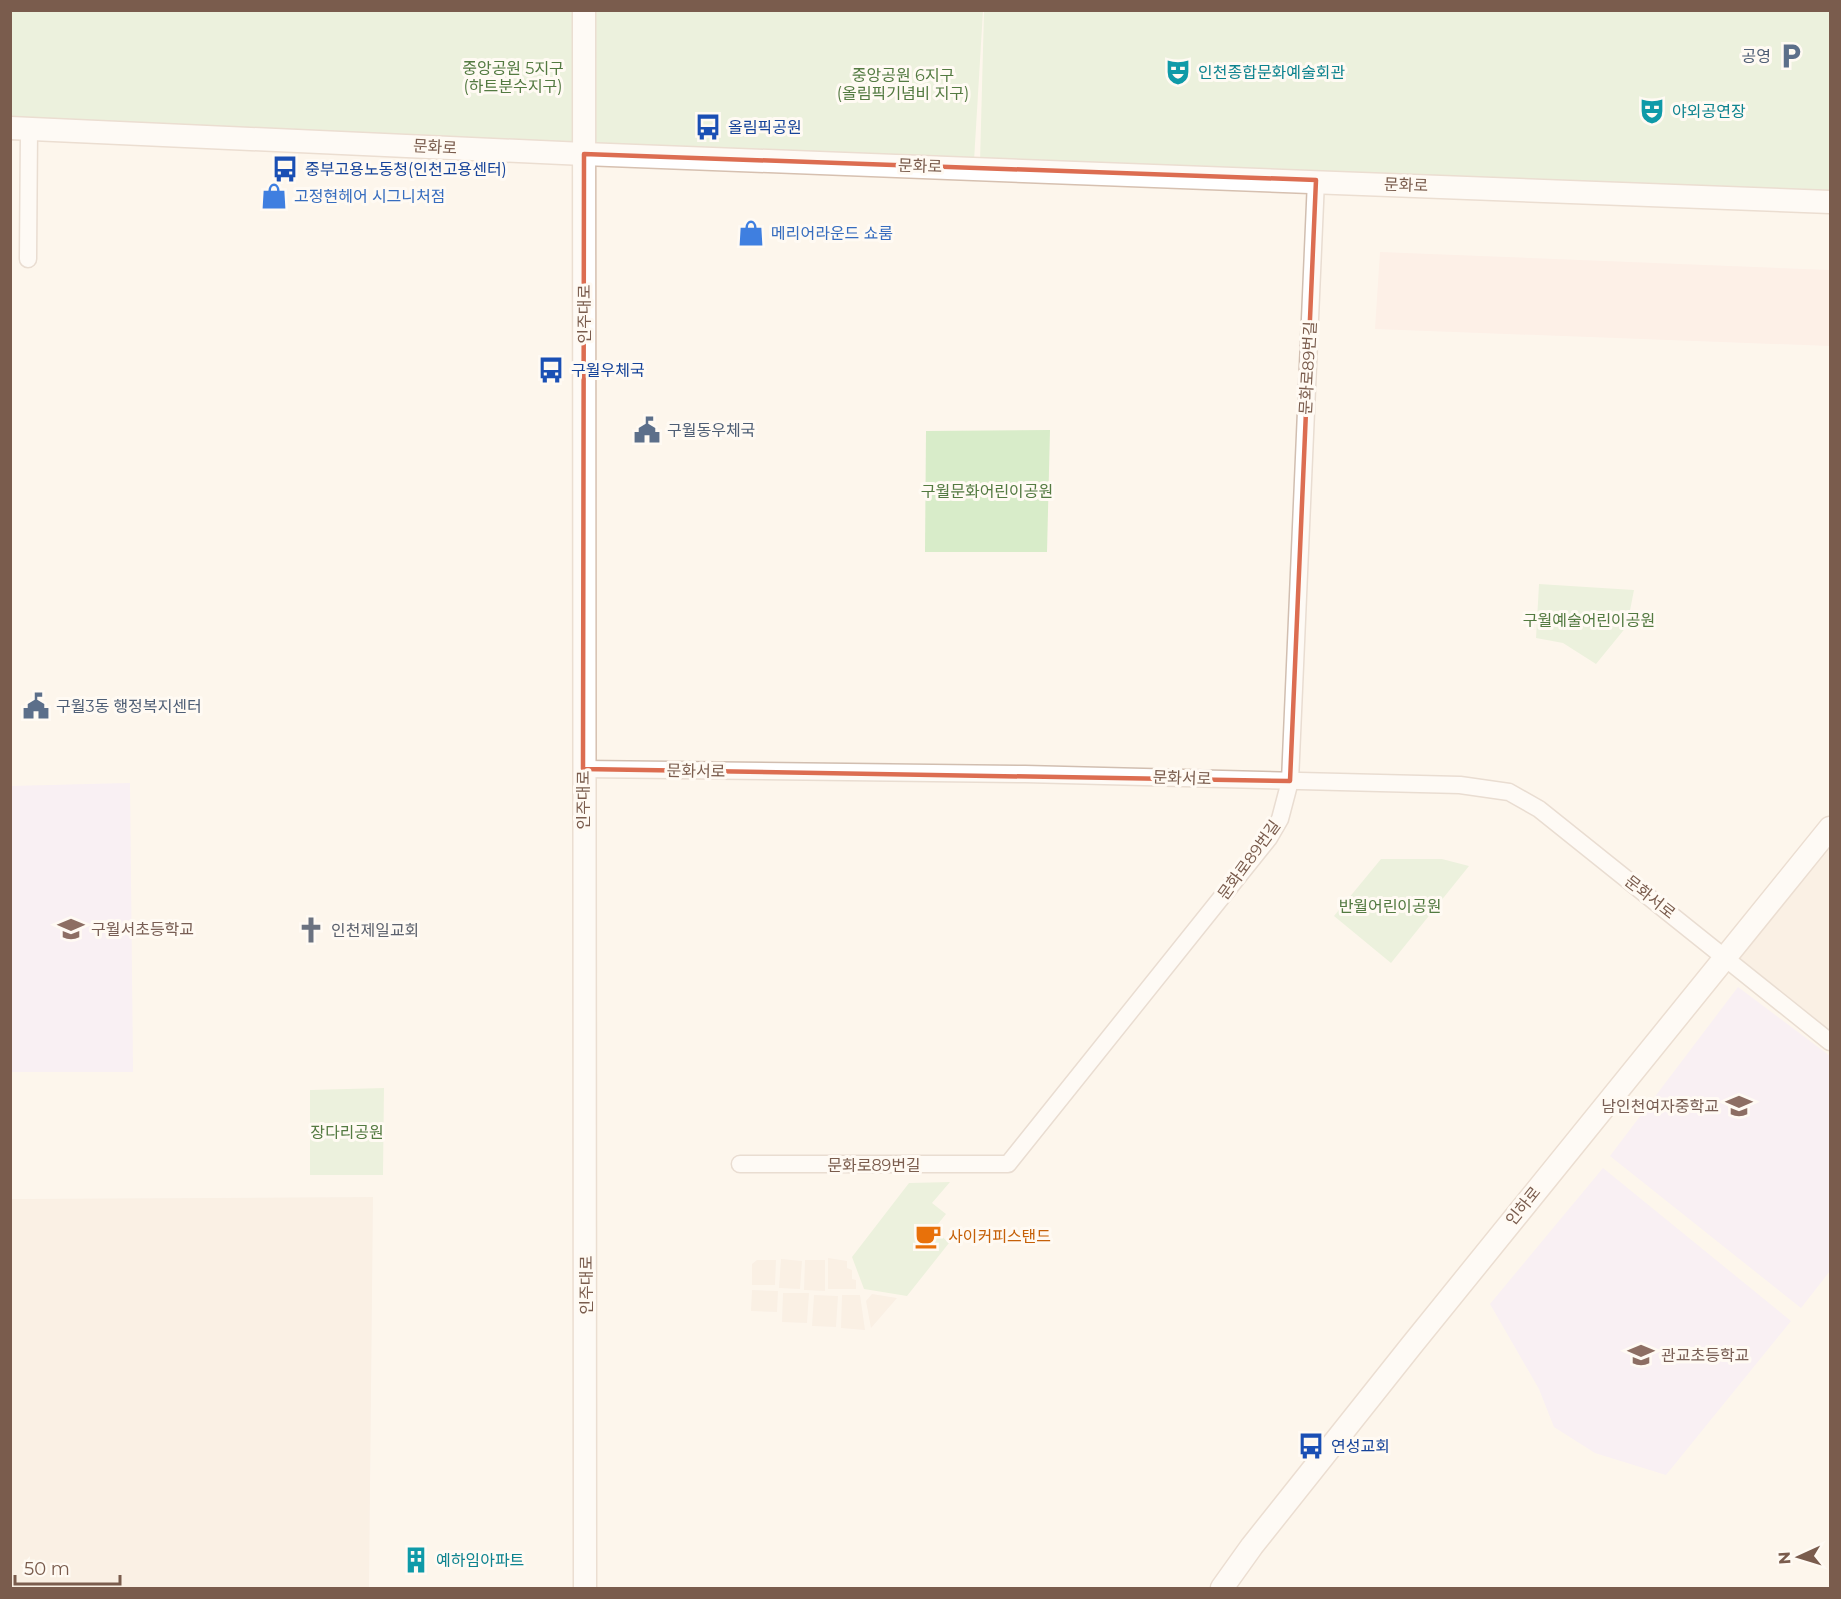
<svg xmlns="http://www.w3.org/2000/svg" width="1841" height="1599" viewBox="0 0 1841 1599" font-family="Montserrat,'Noto Sans KR',sans-serif">
<rect width="100%" height="100%" fill="#fdf6ec"/>
<g fill="#f5e8da">
<path d="M1830 828V1042L1725 955Z"/>
<path d="M373 1197 369 1588H11V1199Z"/>
<path d="M828 1258 847 1261V1268L852 1270V1279L856 1280V1289H828Z"/>
<path d="M781 1259 802 1261 800 1289 779 1288Z"/>
<path d="M757 1260H776L775 1285H752V1264Z"/>
<path d="M805 1260H825V1291L804 1290Z"/>
<path d="M752 1290 778 1291 777 1312 751 1311Z"/>
<path d="M783 1293H809L807 1323 782 1322Z"/>
<path d="M872 1294 897 1298 871 1328 866 1301Z"/>
<path d="M814 1295 838 1296 836 1327 812 1326Z"/>
<path d="M842 1295H860L865 1330 841 1328Z"/>
</g>
<path fill="#fde8e0" d="M1380 252 1830 270V346L1375 329Z"/>
<g fill="#f3e8fa">
<path d="M130 783 133 1072H11V786Z"/>
<path d="M1738 987 1830 1056V1271L1801 1308 1610 1156Z"/>
<path d="M1603 1168 1791 1321 1666 1475 1595 1453 1554 1427 1539 1389 1490 1304Z"/>
</g>
<g fill="#d8ecc9">
<path d="M10 11H983L974 161 577 147 11 120Z"/>
<path d="M984 11H1830V195L980 162Z"/>
<path d="M1050 430 1047 552H925L926 431Z"/>
<path d="M1539 584 1634 590 1627 626 1596 664 1563 643 1536 638Z"/>
<path d="M1381 859H1442L1469 866 1391 963 1334 916Z"/>
<path d="M384 1088 383 1175H310V1090Z"/>
<path d="M950 1182 932 1203 946 1214 934 1229 949 1243 907 1296 864 1289 852 1257 909 1183Z"/>
</g>
<g fill="none" stroke-linecap="round" stroke-linejoin="round">
<g stroke="#d1beb0" stroke-width="19">
<g id="minor">
<path d="M28 259 29 129"/>
<path d="M583 769 1025 774 1460 785 1509 792 1539 809 1830 1042"/>
<path d="M740 1164H1008L1269 838 1280 819 1290 781 1316 180"/>
</g>
</g>
<g stroke="#d6c0b0" stroke-width="25">
<g id="secondary">
<path d="M584 10C583 537 589 1063 585 1588"/>
<path d="M10 128 584 154 1830 202"/>
<path d="M1222 1588 1252 1546 1411 1346 1830 828"/>
</g>
</g>
<use href="#minor" stroke="#fff" stroke-width="16"/>
<use href="#secondary" stroke="#fff" stroke-width="22"/>
</g>
<path d="M0 0H1841V1599H0ZM584 154 1316 180 1290 781 583 769Z" fill="#fdf6ec" fill-opacity=".55" fill-rule="evenodd"/>
<path fill="none" stroke="#dc6d51" stroke-width="4.5" stroke-linejoin="round" d="M584 154 1316 180 1290 781 583 769Z"/>
<defs>
<g id="parking-bare" transform="scale(2.07)"><path d="M-3.5-5.5H1a3.5 3.5 0 0 1 0 7H-1V5.5H-3.5ZM-1-3.4V-.6H.8a1.4 1.4 0 0 0 0-2.8Z" fill="#5c6f8a" stroke="#fffaf3" stroke-width="2.5" paint-order="stroke"/></g>
<g id="theatre-bare" transform="scale(2.07)"><path d="M-5-5.5Q0-4 5-5.5V0Q5 5 0 6Q-5 5-5 0ZM-3.3-2.5H-1v1.5H-3.3ZM1-2.5H3.3v1.5H1ZM-2.8 1Q0 5.5 2.8 1Z" fill="#0f9aa8" stroke="#fffaf3" stroke-width="2.5" paint-order="stroke"/></g>
<g id="bus-bare" transform="scale(2.07)"><path d="M-5-6H5V4H4V6H2V4H-2V6H-4V4H-5ZM-3.5-4V0h7V-4ZM-3.5 1.2v1.5H-2V1.2ZM2 1.2v1.5H3.5V1.2Z" fill="#1a4fb4" stroke="#fffaf3" stroke-width="2.5" paint-order="stroke"/></g>
<g id="shop-bare" transform="scale(2.07)"><path d="M-5-2.5h2.3a2.7 3.5 0 0 1 5.4 0H5L5.5 6h-11ZM-1.5-2.5h3a1.5 2.3 0 0 0-3 0Z" fill="#3f7fe0" stroke="#fffaf3" stroke-width="2.5" paint-order="stroke"/></g>
<g id="civic-bare" transform="scale(2.07)"><path d="M-.6-6.5H3V-4.5H.6V-3L4-1V1h2V6H-6V1h2V-1L-.6-3ZM-1.2 2.5V6h2.4V2.5Z" fill="#5c6f8a" stroke="#fffaf3" stroke-width="2.5" paint-order="stroke"/></g>
<g id="school-bare" transform="scale(2.07)"><path d="M0-5L7-2L0 1L-7-2ZM-4 1L0 2.5L4 1V4Q0 6-4 4Z" fill="#8d6e63" stroke="#fffaf3" stroke-width="2.5" paint-order="stroke"/></g>
<g id="church-bare" transform="scale(2.07)"><path d="M-1.2-6h2.4v3.5h3.3v2.4h-3.3V6h-2.4V-.1h-3.3v-2.4h3.3Z" fill="#6b7280" stroke="#fffaf3" stroke-width="2.5" paint-order="stroke"/></g>
<g id="cafe-bare" transform="scale(2.07)"><path d="M-5.5-4.5H6V0H3Q3 3.5 0 3.5H-2.5Q-5.5 3.5-5.5 0ZM3-3.2v2h1.7v-2ZM-6 4.5H4V6H-6Z" fill="#e8710a" stroke="#fffaf3" stroke-width="2.5" paint-order="stroke"/></g>
<g id="building-bare" transform="scale(2.07)"><path d="M-4-6H4V6H1V3H-1V6H-4ZM-2.5-4.3h1.7v1.8h-1.7ZM.8-4.3h1.7v1.8H.8ZM-2.5-1h1.7V.8h-1.7ZM.8-1h1.7V.8H.8Z" fill="#0f9aa8" stroke="#fffaf3" stroke-width="2.5" paint-order="stroke"/></g>
</defs>
<g fill-rule="evenodd">
<use href="#parking-bare" x="1791" y="56"/>
<use href="#theatre-bare" x="1178" y="72"/>
<use href="#theatre-bare" x="1652" y="111"/>
<use href="#bus-bare" x="708" y="127"/>
<use href="#bus-bare" x="285" y="169"/>
<use href="#shop-bare" x="274" y="196"/>
<use href="#shop-bare" x="751" y="233"/>
<use href="#bus-bare" x="551" y="370"/>
<use href="#civic-bare" x="647" y="430"/>
<use href="#civic-bare" x="36" y="706"/>
<use href="#school-bare" x="71" y="929"/>
<use href="#church-bare" x="311" y="930"/>
<use href="#school-bare" x="1739" y="1106"/>
<use href="#cafe-bare" x="928" y="1236"/>
<use href="#school-bare" x="1641" y="1355"/>
<use href="#bus-bare" x="1311" y="1446"/>
<use href="#building-bare" x="416" y="1560"/>
</g>
<g text-anchor="middle" dominant-baseline="central" stroke-width="6" stroke-linejoin="round" paint-order="stroke">
<g font-size="16" fill="#4e5e75" stroke="#fffaf3" text-anchor="start">
<text x="1771" y="56" text-anchor="end">공영</text>
<text x="667" y="430">구월동우체국</text>
<text x="56" y="706">구월3동 행정복지센터</text>
</g>
<g font-size="16" fill="#537a41" stroke="#fffaf3">
<text x="513" y="68">중앙공원 5지구<tspan x="513" dy="18">(하트분수지구)</tspan></text>
<text x="903" y="75">중앙공원 6지구<tspan x="903" dy="18">(올림픽기념비 지구)</tspan></text>
<text x="987" y="491">구월문화어린이공원</text>
<text x="1589" y="620">구월예술어린이공원</text>
<text x="1390" y="906">반월어린이공원</text>
<text x="347" y="1132">장다리공원</text>
</g>
<g font-size="16" fill="#0d838f" stroke="#fffaf3" text-anchor="start">
<text x="1198" y="72">인천종합문화예술회관</text>
<text x="1672" y="111">야외공연장</text>
<text x="436" y="1560">예하임아파트</text>
</g>
<g font-size="16" fill="#164399" stroke="#fffaf3" text-anchor="start">
<text x="728" y="127">올림픽공원</text>
<text x="305" y="169">중부고용노동청(인천고용센터)</text>
<text x="571" y="370">구월우체국</text>
<text x="1331" y="1446">연성교회</text>
</g>
<g font-size="16" fill="#7a5c4d" stroke="#fffaf3">
<text transform="translate(435 147) rotate(3)">문화로</text>
<text transform="translate(920 166) rotate(2)">문화로</text>
<text transform="translate(1406 185) rotate(2)">문화로</text>
<text transform="translate(584 314) rotate(-90)">인주대로</text>
<text transform="translate(1308 368) rotate(-87)">문화로89번길</text>
<text transform="translate(696 771) rotate(1)">문화서로</text>
<text transform="translate(1182 778) rotate(2)">문화서로</text>
<text transform="translate(583 800) rotate(-90)">인주대로</text>
<text transform="translate(1249 860) rotate(-54)">문화로89번길</text>
<text transform="translate(1650 897) rotate(38)">문화서로</text>
<text x="874" y="1165">문화로89번길</text>
<text transform="translate(1523 1206) rotate(-51)">인하로</text>
<text transform="translate(586 1285) rotate(-90)">인주대로</text>
</g>
<g font-size="16" fill="#366cbe" stroke="#fffaf3" text-anchor="start">
<text x="294" y="196">고정현헤어 시그니처점</text>
<text x="771" y="233">메리어라운드 쇼룸</text>
</g>
<g font-size="16" fill="#785e54" stroke="#fffaf3" text-anchor="start">
<text x="91" y="929">구월서초등학교</text>
<text x="1719" y="1106" text-anchor="end">남인천여자중학교</text>
<text x="1661" y="1355">관교초등학교</text>
</g>
<g font-size="16" fill="#5b616d" stroke="#fffaf3" text-anchor="start">
<text x="331" y="930">인천제일교회</text>
</g>
<g font-size="16" fill="#c56008" stroke="#fffaf3" text-anchor="start">
<text x="948" y="1236">사이커피스탠드</text>
</g>
</g>
<rect width="1841" height="1599" fill="none" stroke="#7a5c4d" stroke-width="24"/>
<g transform="translate(1799 1557) rotate(266)" stroke="#fffaf3" stroke-width="4.5" paint-order="stroke">
<path d="M0-4.5L10 22L0 15L-10 22Z" fill="#7a5c4d"/>
<text y="-9" font-size="16" font-weight="bold" text-anchor="middle" fill="#7a5c4d">N</text>
</g>
<path d="M15 1575v9h105v-9" fill="none" stroke="#7a5c4d" stroke-width="3"/>
<text x="24" y="1575" font-size="18" fill="#7a5c4d" stroke="#fffaf3" stroke-width="4.5" paint-order="stroke">50 m</text>
</svg>
